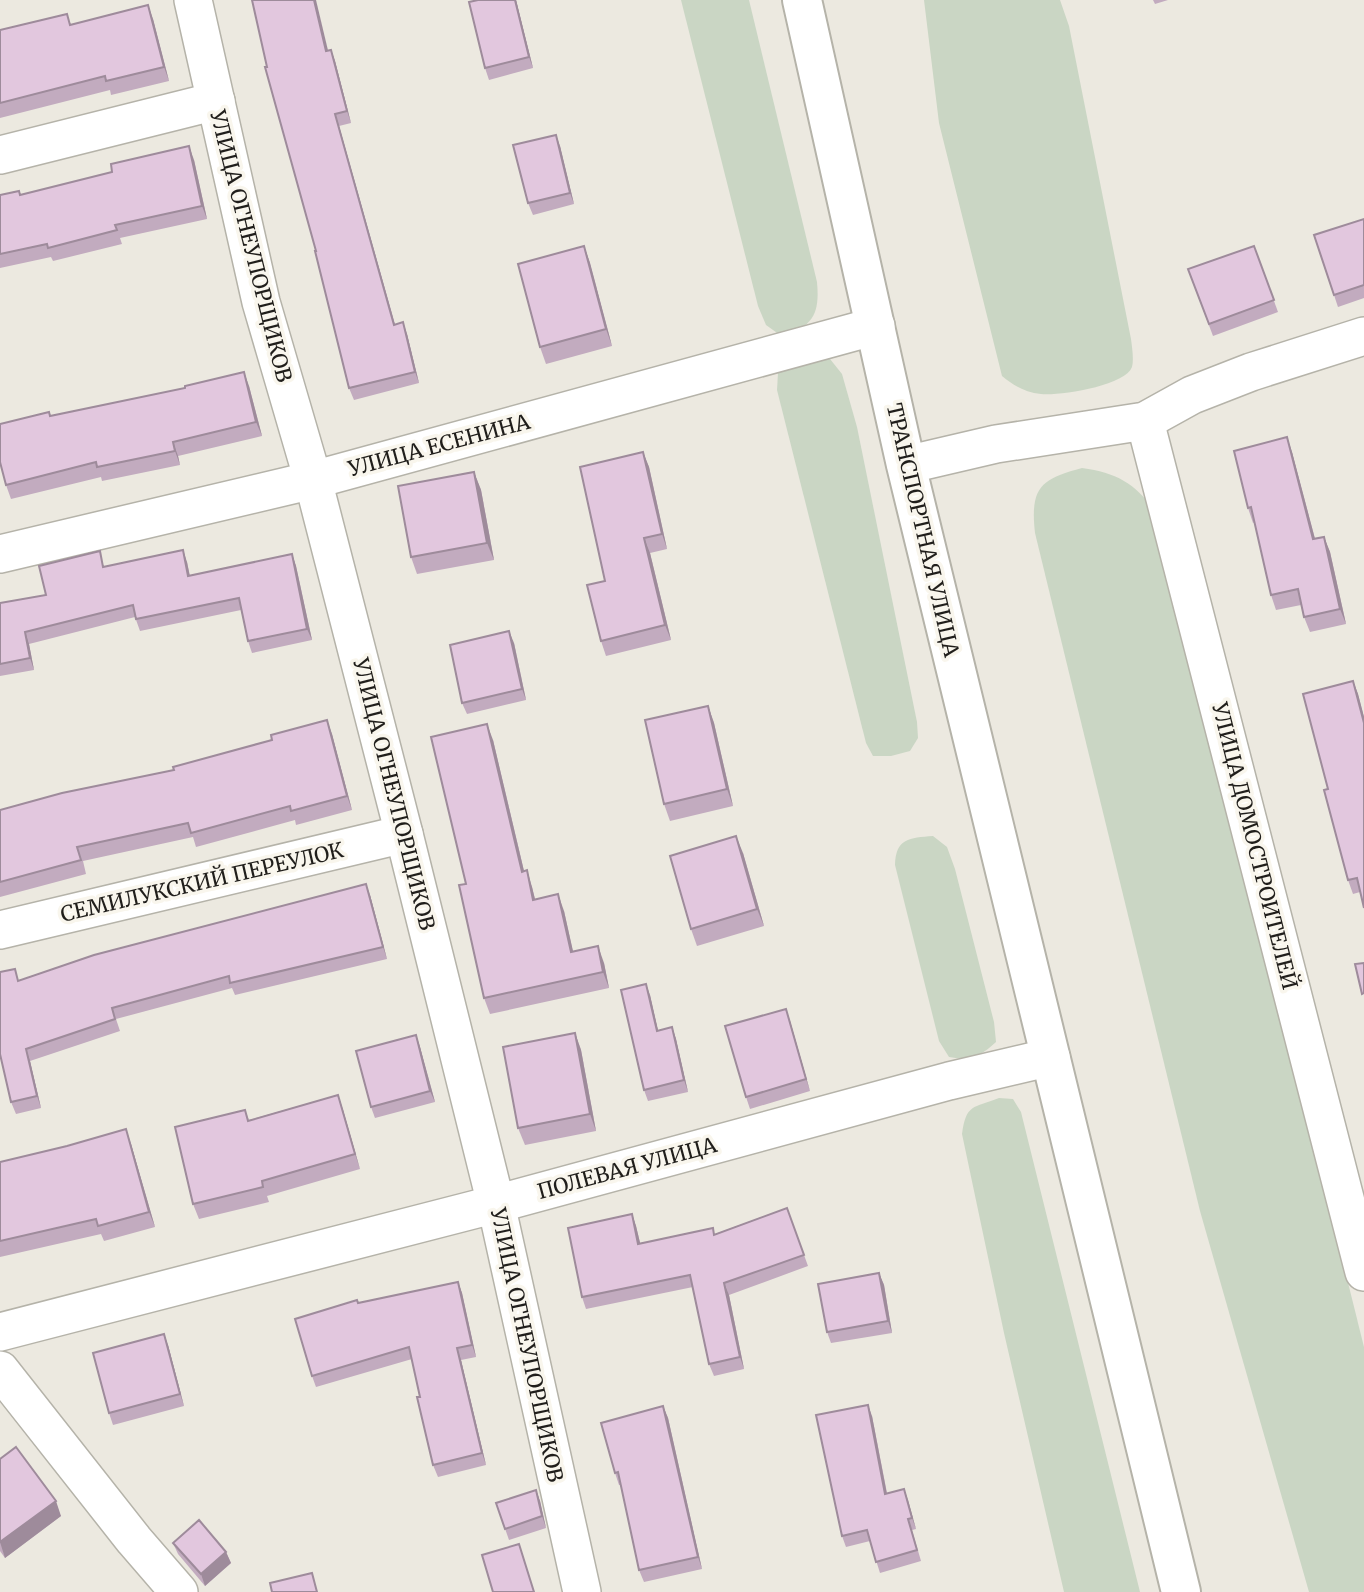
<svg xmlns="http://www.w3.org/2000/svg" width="1364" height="1592" viewBox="0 0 1364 1592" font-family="Merriweather,serif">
<rect width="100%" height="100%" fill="#ece9e0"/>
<g fill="#cad6c4">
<path d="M681 0H749L817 282C820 314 813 328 780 335L766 325 758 306Z"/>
<path d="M924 0H1060L1069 26 1131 339C1132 347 1134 359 1132 367 1125 386 1059 396 1041 394 1025 392 1014 386 1002 376L939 123Z"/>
<path d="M822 355 830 359 842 374 857 427 917 722 918 738 910 751 891 756H873L866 743 777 390 778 373 784 367Z"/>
<path d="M1082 468C1118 473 1136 484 1157 514L1364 1347V1592H1309L1200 1211 1035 533C1030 488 1040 479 1082 468Z"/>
<path d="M933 836 947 847 955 869 994 1022 996 1042C981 1056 970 1061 949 1057L939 1041 895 865C896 838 909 838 933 836Z"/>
<path d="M999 1098 1013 1099 1021 1112 1140 1592H1064L1004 1333 962 1134C966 1104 973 1108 999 1098Z"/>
</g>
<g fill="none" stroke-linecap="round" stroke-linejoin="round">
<g stroke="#b5b3a9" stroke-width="40">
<g id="street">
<path d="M193 0 261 302 313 480 404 834 496 1204 582 1592"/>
<path d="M0 155 216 101"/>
<path d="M1145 421 1364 1272"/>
<path d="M906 465 996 444 1145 421 1192 395 1251 372 1364 336"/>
<path d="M0 554 313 480 876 326"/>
<path d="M0 930 404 834"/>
<path d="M0 1332 496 1204 949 1081 1051 1057"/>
<path d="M0 1370 134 1540 179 1592"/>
</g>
</g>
<g stroke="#b5b3a9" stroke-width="42">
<path id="secondary" d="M802 0 906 465 1181 1592"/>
</g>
<use href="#street" stroke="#fff" stroke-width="37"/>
<use href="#secondary" stroke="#fff" stroke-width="38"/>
</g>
<g fill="#c2abbf">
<path d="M516 0 533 68 489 80 485 68Z"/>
<path d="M1153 0H1168L1155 4Z"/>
<path d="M153 19 169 81 111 95 110 90 0 118V30Z"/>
<path d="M331 50 335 61 351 123 339 126 395 324 407 334 419 383 354 400 349 388 316 251 267 67Z"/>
<path d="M560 146 574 204 533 215 528 203Z"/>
<path d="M194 160 207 219 120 238 122 244 53 261 51 257 0 268V195H20Z"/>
<path d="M1364 219V298L1338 307 1314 235Z"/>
<path d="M584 246 590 263 612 346 546 364 540 347Z"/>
<path d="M1254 246 1278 312 1213 336 1188 269Z"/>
<path d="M249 386 262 436 178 456 180 465 102 481 101 477 11 499 6 485 50 416Z"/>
<path d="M643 452 649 467 667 549 650 553 671 640 606 656 601 641 605 581Z"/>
<path d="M1292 452 1315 539 1324 537 1330 552 1346 624 1310 632 1304 617 1301 605 1276 610 1271 595 1255 522 1253 523 1248 508Z"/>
<path d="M474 472 481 490 494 560 417 574 411 557Z"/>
<path d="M292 554 296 566 312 640 252 653 248 641 241 610 140 631 135 617 29 644 34 670 0 676V603L46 595 105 567 187 562 190 576Z"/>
<path d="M514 643 526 700 467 714 462 703Z"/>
<path d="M1353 681 1358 694 1364 717V908L1360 892 1353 894 1348 880 1328 789Z"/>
<path d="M708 706 714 723 733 806 670 821 664 804Z"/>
<path d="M332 734 352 810 296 825 295 820 196 847 193 837 83 861 86 874 0 897V810Z"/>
<path d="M493 740 524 871 532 887 535 899 564 911 573 952 604 963 609 988 490 1014 484 998 466 884Z"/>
<path d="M743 853 764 926 697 946 691 929Z"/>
<path d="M370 895 387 959 235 995 232 988 116 1019 120 1031 30 1061 41 1108 16 1114 11 1102 19 980Z"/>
<path d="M650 995 658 1031 672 1027 676 1039 688 1092 648 1101 644 1090Z"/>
<path d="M790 1021 810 1091 750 1109 746 1097Z"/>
<path d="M575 1033 581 1050 596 1131 525 1145 518 1128Z"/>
<path d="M416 1035 420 1047 435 1102 375 1118 371 1107Z"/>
<path d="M338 1095 343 1110 360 1169 267 1196 269 1202 199 1219 193 1204 245 1110 249 1120Z"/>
<path d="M131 1144 155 1227 104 1241 101 1234 0 1257V1162Z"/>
<path d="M787 1208 808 1266 729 1295 744 1369 714 1376 709 1364 693 1287 586 1309 582 1297 632 1214 636 1226 640 1243 715 1234Z"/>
<path d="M879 1273 884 1285 892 1333 831 1343 827 1332Z"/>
<path d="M458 1282 462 1293 476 1357 461 1360 486 1465 438 1477 433 1465 412 1359 316 1387 312 1376 358 1303Z"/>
<path d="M168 1345 184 1406 113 1425 109 1413Z"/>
<path d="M663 1406 668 1418 702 1569 644 1582 639 1570 621 1485H619L615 1473Z"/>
<path d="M872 1416 887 1493 904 1489 916 1529 912 1530 921 1561 880 1573 870 1541 846 1547 842 1536Z"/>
<path d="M0 1459 61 1516 5 1558 0 1551Z"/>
<path d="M536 1490 540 1501 546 1528 509 1540 496 1503Z"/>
<path d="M173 1543 226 1552 231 1563 205 1586 178 1554Z"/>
</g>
<g fill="#9e8b9b">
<path d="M314 0H316L331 63 326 51Z"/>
<path d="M515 0H516L533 68 529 57Z"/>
<path d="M148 5 153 19 169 81 164 67Z"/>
<path d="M331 50 335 61 351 123 347 111Z"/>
<path d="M335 114 339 126 398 336 394 325Z"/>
<path d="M556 135 560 146 574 204 570 193Z"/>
<path d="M189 146 194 160 207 219 202 206Z"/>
<path d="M584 246 590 263 612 346 606 329Z"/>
<path d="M403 322 407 334 419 383 415 372Z"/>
<path d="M244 372 249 386 262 436 256 422Z"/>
<path d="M1287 437 1292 452 1319 554 1313 539Z"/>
<path d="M173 442 178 456 180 465 175 451Z"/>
<path d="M643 452 649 467 667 549 662 534Z"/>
<path d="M474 472 481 490 494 560 487 543Z"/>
<path d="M1324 537 1330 552 1346 624 1340 609Z"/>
<path d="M644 538 650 553 671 640 665 625Z"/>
<path d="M183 550 187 562 192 588 188 576Z"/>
<path d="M292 554 296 566 312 640 307 629Z"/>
<path d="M509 631 514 643 526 700 522 689Z"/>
<path d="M25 632 29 644 34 670 30 658Z"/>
<path d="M1353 681 1358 694 1364 717V723Z"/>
<path d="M708 706 714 723 733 806 727 789Z"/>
<path d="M327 720 332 734 352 810 347 796Z"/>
<path d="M487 724 493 740 528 888 522 872Z"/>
<path d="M736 836 743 853 764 926 757 909Z"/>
<path d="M527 870 532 887 539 916 533 900Z"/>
<path d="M366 884 370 895 387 959 383 947Z"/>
<path d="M558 894 564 911 577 969 571 952Z"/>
<path d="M598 946 604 963 609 988 603 972Z"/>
<path d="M646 984 650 995 661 1043 657 1031Z"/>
<path d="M786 1009 790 1021 810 1091 806 1079Z"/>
<path d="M672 1027 676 1039 688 1092 684 1080Z"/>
<path d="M575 1033 581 1050 596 1131 590 1114Z"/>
<path d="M416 1035 420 1047 435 1102 430 1091Z"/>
<path d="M26 1049 30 1061 41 1108 37 1096Z"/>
<path d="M338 1095 343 1110 360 1169 355 1154Z"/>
<path d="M126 1129 131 1144 155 1227 149 1212Z"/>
<path d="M632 1214 636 1226 643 1255 638 1244Z"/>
<path d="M879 1273 884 1285 892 1333 888 1321Z"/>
<path d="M458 1282 462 1293 476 1357 472 1345Z"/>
<path d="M724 1283 729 1295 744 1369 740 1357Z"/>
<path d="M164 1334 168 1345 184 1406 180 1394Z"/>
<path d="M457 1348 461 1360 486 1465 482 1453Z"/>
<path d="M868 1405 872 1416 889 1505 885 1494Z"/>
<path d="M663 1406 668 1418 702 1569 698 1557Z"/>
<path d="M904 1489 908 1500 916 1529 912 1518Z"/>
<path d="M536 1490 540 1501 546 1528 542 1516Z"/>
<path d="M56 1501 61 1516 5 1558 0 1542Z"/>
<path d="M226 1552 231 1563 205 1586 201 1574Z"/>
</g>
<g fill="#e2c7de" stroke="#9e8b9b" stroke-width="2">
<path d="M252 0H314L326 51 331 50 347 111 335 114 394 325 403 322 415 372 349 388 315 251H316L265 67H267Z"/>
<path d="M478 0H515L529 57 485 68 469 2Z"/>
<path d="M148 5 164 67 106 81 105 76 0 103V30L67 14 70 25Z"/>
<path d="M556 135 570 193 528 203 513 145Z"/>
<path d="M189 146 202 206 115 225 117 230 48 248 47 244 0 254V195L19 191 20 195 112 172 111 164Z"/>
<path d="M1364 219V285L1334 295 1314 235Z"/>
<path d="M584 246 606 329 540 347 518 264Z"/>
<path d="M1254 246 1274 300 1209 324 1188 269Z"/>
<path d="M244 372 256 422 173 442 175 451 97 467 96 462 6 485 0 462V424L49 412 50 416 185 388V386Z"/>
<path d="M1287 437 1313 539 1324 537 1340 609 1304 617 1298 589 1271 595 1251 507 1248 508 1234 451Z"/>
<path d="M643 452 662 534 644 538 665 625 601 641 587 585 605 581 580 467Z"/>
<path d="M474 472 487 543 411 557 398 486Z"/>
<path d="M183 550 188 576 292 554 307 629 248 641 239 598 136 619 133 605 25 632 30 658 0 664V603L46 595 39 566 100 551 103 567Z"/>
<path d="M509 631 522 689 462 703 450 645Z"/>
<path d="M1353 681 1364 723V908L1357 878 1348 880 1324 790 1328 789 1303 694Z"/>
<path d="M708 706 727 789 664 804 645 720Z"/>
<path d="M327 720 347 796 291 811 290 806 191 833 188 823 77 847 81 860 0 882V810L62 793 174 770 173 767 272 740 271 735Z"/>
<path d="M487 724 522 872 527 870 533 900 558 894 571 952 598 946 603 972 484 998 459 885 466 884 431 737Z"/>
<path d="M736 836 757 909 691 929 670 856Z"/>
<path d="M366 884 383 947 230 983 229 976 112 1008 115 1019 26 1049 37 1096 11 1102 0 1054V972L15 969 18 981 94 955Z"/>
<path d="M1364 963V993L1362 994 1355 964Z"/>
<path d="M646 984 657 1031 672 1027 684 1080 644 1090 621 990Z"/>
<path d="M786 1009 806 1079 746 1097 725 1026Z"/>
<path d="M575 1033 590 1114 518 1128 503 1047Z"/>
<path d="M416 1035 430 1091 371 1107 356 1051Z"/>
<path d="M338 1095 355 1154 262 1181 263 1187 193 1204 175 1127 245 1110 248 1121Z"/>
<path d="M126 1129 149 1212 98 1226 96 1219 0 1241V1162L67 1146Z"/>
<path d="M787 1208 804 1255 724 1283 740 1357 709 1364 690 1275 582 1297 568 1228 632 1214 638 1244 713 1228 714 1235Z"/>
<path d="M879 1273 888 1321 827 1332 818 1284Z"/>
<path d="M458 1282 472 1345 457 1348 482 1453 433 1465 417 1397H420L409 1347 312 1376 295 1319 357 1300 358 1303Z"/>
<path d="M164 1334 180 1394 109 1413 93 1353Z"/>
<path d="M868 1405 885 1494 904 1489 912 1518 908 1519 917 1550 876 1562 867 1530 842 1536 816 1415Z"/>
<path d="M663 1406 698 1557 639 1570 618 1472 615 1473 601 1423Z"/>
<path d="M16 1447 56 1501 0 1542V1459Z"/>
<path d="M536 1490 542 1516 505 1529 496 1503Z"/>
<path d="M199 1520 226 1552 201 1574 173 1543Z"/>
<path d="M519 1544 534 1592H493L482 1555Z"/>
<path d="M312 1573 317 1592H272L270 1583Z"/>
</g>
<g text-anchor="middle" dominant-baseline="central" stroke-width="7" stroke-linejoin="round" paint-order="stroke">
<g font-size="21" fill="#201e1b" stroke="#f9f6ed">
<text transform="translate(251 246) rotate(76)">УЛИЦА ОГНЕУПОРЩИКОВ</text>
<text transform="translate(439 445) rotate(-15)">УЛИЦА ЕСЕНИНА</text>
<text transform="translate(923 530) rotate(77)">ТРАНСПОРТНАЯ УЛИЦА</text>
<text transform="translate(394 794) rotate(76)">УЛИЦА ОГНЕУПОРЩИКОВ</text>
<text transform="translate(1255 846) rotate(76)">УЛИЦА ДОМОСТРОИТЕЛЕЙ</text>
<text transform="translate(202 882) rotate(-13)">СЕМИЛУКСКИЙ ПЕРЕУЛОК</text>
<text transform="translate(627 1168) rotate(-15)">ПОЛЕВАЯ УЛИЦА</text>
<text transform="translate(527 1345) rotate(78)">УЛИЦА ОГНЕУПОРЩИКОВ</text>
</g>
</g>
</svg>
